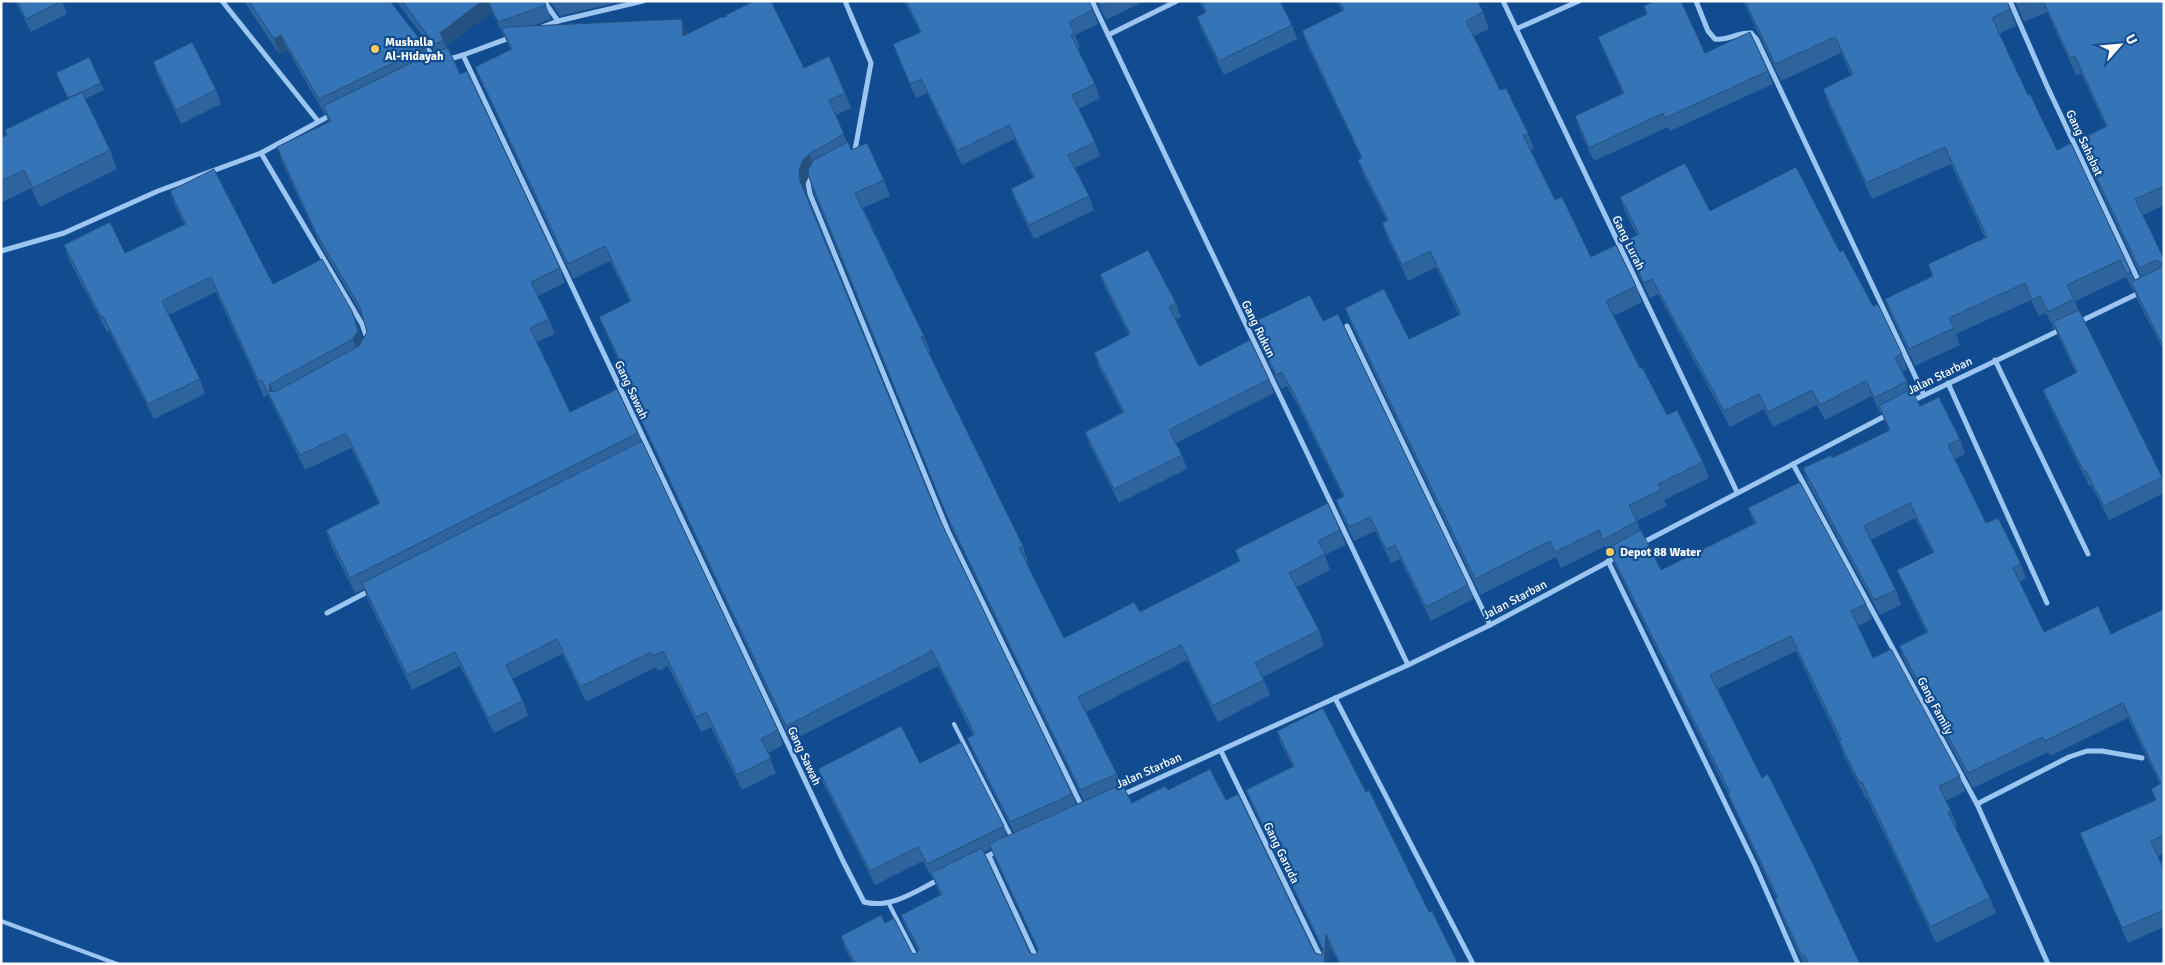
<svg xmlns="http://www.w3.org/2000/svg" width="2165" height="965" viewBox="0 0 2165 965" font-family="Signika,sans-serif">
<rect width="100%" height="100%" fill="#124c90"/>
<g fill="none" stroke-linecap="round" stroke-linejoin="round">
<g stroke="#9cc5f2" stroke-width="4">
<path d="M954 724 1012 838"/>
<path d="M889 904 920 964"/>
<path d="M1 921 117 964"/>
</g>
<g stroke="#9cc5f2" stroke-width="5">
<path d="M222 1 318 121"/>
<path d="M544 1 558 21"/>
<path d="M845 1 871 63 855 150 853 153"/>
<path d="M1092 1 1408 665"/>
<path d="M1503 1 1737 492"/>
<path d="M1696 1 1708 31 1715 39C1728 41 1738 32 1751 33L1757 40 1924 395"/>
<path d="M2010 1 2047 86 2140 284"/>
<path d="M542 27 558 21 643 1"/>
<path d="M1516 29 1579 1"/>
<path d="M1108 35 1177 1"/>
<path d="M512 37 463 55 843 861 864 902C891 909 916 891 940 879"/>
<path d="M423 43 434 58"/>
<path d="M447 60 463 55"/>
<path d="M261 153 362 324 367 338"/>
<path d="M813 175 808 183 810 194 948 531 1083 809"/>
<path d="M1 251 64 233 158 191 261 153 331 115"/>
<path d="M2079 322 2141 292"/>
<path d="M1347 326 1490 625"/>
<path d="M1995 360 2088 554"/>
<path d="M1948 383 2047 603"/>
<path d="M1912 401 2062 329"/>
<path d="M1793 464 1977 804 2048 964"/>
<path d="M1642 543 1887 415"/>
<path d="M1608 561 1755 865 1798 964"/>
<path d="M327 613 371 590"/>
<path d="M1335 698 1473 964"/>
<path d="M1221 751 1324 964"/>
<path d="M1122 795 1408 665 1490 625 1617 557"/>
<path d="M1977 804 2069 757 2087 751H2102L2142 758"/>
<path d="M989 856 1039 964"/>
<path d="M981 859 998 851"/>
</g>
</g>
<g fill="#2e649d" fill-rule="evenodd">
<path d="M15 1H62L67 14 31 32Z"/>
<path d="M244 1H390L426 47 429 55 435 52 396 1H544L546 5 551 19 531 26 682 19 687 34 804 68 845 93 851 108 835 115 847 142 851 150 884 180 890 196 863 208 924 336 930 351 928 352 1023 546 1028 562 1026 563 1064 638 1140 612 1239 561 1235 550 1340 530 1346 545 1325 555 1330 570 1297 587 1319 630 1324 646 1263 677 1270 695 1218 722 1187 660 1086 712 1117 774 1121 784 1132 803 1168 790 1226 800 1315 953 1322 955 1323 951 1251 803 1246 790 1293 767 1281 744 1277 731 1366 792 1429 912 1458 964H1339L1330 947V964H853L845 949 841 936 885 923 912 953 916 954 918 951 906 928 901 915 940 895 933 878H932L923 861 875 885 823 783 818 769 920 763 1004 826 1007 836 1014 833 973 753 967 738 973 735 938 666 791 741 631 400 625 386 629 384 605 331 599 317 630 302 610 261 573 279 481 82 475 67 511 50 492 12 446 46 560 268 565 283 538 296 549 319 555 334 537 342 570 412 638 433 641 441 778 730 783 745 768 753 776 773 742 790 711 727 701 732 668 666 658 671 656 667 586 702 562 654 512 679 523 701 528 716 494 733 460 666 412 690 367 598 364 589 355 593 331 545 326 530 379 504 351 448 305 470 268 395 264 397 216 292 169 315 200 379 205 394 154 419 109 331 107 332 69 260 64 245 125 253 184 224 175 206 170 191 273 284 358 326 362 341 367 332 363 317 322 248 282 162 277 147 329 123 325 113H324L287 49 279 54ZM808 175 814 193 952 529 1084 801 1076 805 1072 794 939 518 806 193 805 185ZM991 848 994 857 1038 951 1036 955 1030 953 984 852Z"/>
<path d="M550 1H624L560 16Z"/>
<path d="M904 1H1089L1098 24 1075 35 1080 47 1077 48 1095 84 1100 98 1079 109 1095 142 1100 156 1075 168 1089 196 1094 210 1034 239 1016 203 1011 189 1033 178 1014 139 962 165 927 93 916 98 898 58 893 44 920 32Z"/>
<path d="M1097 1H1145L1106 20Z"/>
<path d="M1199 1H1280L1292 25 1297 39 1224 75 1202 31 1197 17 1205 13Z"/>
<path d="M1337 1H1478L1483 12 1489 29 1474 36 1500 90 1528 133 1534 149 1531 150 1555 200 1591 257 1636 286 1642 302 1614 316 1640 368 1667 415 1703 462 1709 478 1664 500 1667 506 1637 521 1640 531 1661 570 1754 524 1748 508 1866 604 1872 619 1858 626 1873 658 1960 776 1965 791 1946 801 1951 811 1957 826 1955 827 1990 898 1996 913 1936 943 1867 798 1866 799 1844 756 1839 741 1796 651 1718 689 1762 778 1860 964H1804L1793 942 1781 914 1775 899 1776 898 1734 809 1728 794 1614 563 1611 555 1609 556 1605 546 1561 568 1556 557 1480 595 1351 324 1345 308 1409 339 1459 315 1436 267 1408 281 1388 239 1382 223 1387 221 1364 176 1358 160 1361 158 1308 47 1302 31 1342 11Z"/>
<path d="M1743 1H2007L2016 26 1999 34 2028 95 2057 150 2131 272 2134 280 2141 277 2085 156 2079 140 2106 127 2081 73 2076 75 2047 12 2024 22 2015 1H2164V205L2143 215 2164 259V351L2137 299 2134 290 2133 291 2126 277 2075 301 2078 310 2162 477 2164 483V493L2109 520 2091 485 2089 486 2048 403 2043 390 2076 373 2058 336 2055 328 2054 329 2046 313 2039 316 2031 300 1956 334 1960 345 1915 366 1891 315 1885 299 1932 276 1928 264 1985 238 1951 164 1872 199 1829 106 1823 89 1851 75 1841 53 1781 81Z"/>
<path d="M1644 6 1705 53 1768 71 1773 84 1670 131 1668 127 1594 161 1579 129 1575 116 1623 94 1603 50 1598 37 1646 14Z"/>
<path d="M153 62 216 90 221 104 181 124 158 76Z"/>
<path d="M56 73 101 83 104 90 85 99 110 150 117 169 40 207 31 188 1 203V138L7 136 5 130 68 99Z"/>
<path d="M1620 197 1710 211 1840 252 1902 354 1907 370 1902 372 1907 381 1910 390 1920 406 1960 439 1965 454 1955 459 1986 523 2021 564 2026 578 2019 582 2044 632 2111 634 2164 609V853L2158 856 2164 870V927L2128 943 2086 848 2080 833 2155 800 2151 789 2160 784 2128 718 2050 756 2048 752 1973 788 1904 660 1899 646 1926 632 1903 584 1897 570 1933 553 1915 518 1871 540 1896 590 1901 605 1880 615 1808 483 1803 468 1832 458 1889 431 1881 412 1880 413 1872 396 1825 420 1817 405 1773 427 1764 409 1730 427 1658 294 1650 298 1630 257 1624 242 1637 235 1625 212Z"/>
<path d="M1100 274 1176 303 1181 317 1175 320 1199 366 1269 379 1274 393 1176 443 1182 455 1187 469 1119 503 1090 446 1085 432 1122 412 1099 367 1094 353 1129 335 1105 288Z"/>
<path d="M1258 320 1323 321 1468 585 1473 599 1431 621 1400 559 1391 563 1375 531 1354 541 1341 514 1336 500 1343 497 1299 408 1287 386 1281 389 1263 350 1258 336 1263 333Z"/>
</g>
<g fill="#255180">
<path d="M482 1H488L492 12 446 46 440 33Z"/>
<path d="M682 19 688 34 683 36Z"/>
<path d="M281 35 287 49 279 54 274 39Z"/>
<path d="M809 154 815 169 809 175 805 185 806 195 800 181 799 170 803 160Z"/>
<path d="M352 311 358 326 363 346 359 354 353 339Z"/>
<path d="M270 384 276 399 269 391Z"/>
<path d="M1326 934 1330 947V964H1324Z"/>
</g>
<g fill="#3574b7" stroke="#255180">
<path d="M17 1H62L26 19Z"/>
<path d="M249 1H390L426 47 319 99 281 35 274 39Z"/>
<path d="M402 1H482L440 33 444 41 434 44Z"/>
<path d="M488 1H544L546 5 498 22Z"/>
<path d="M754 1H771L804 68 829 56 845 93 829 100 844 134 809 154 803 160 799 170 800 181 939 518 1072 794 1010 822 967 738 975 734 932 651 786 726 625 386 631 383 599 317 631 301 605 246 568 264 475 67 512 49 502 29 507 27 682 19 683 36 721 17H726V15Z"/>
<path d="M906 1H1089L1093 10 1069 22 1074 33 1071 35 1095 84 1072 95 1095 142 1068 155 1089 196 1029 225 1011 189 1034 177 1009 125 957 151 921 79 910 84 893 44 921 32Z"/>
<path d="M1099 1H1111L1101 6Z"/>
<path d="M1201 1H1280L1292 25 1219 61 1197 17 1206 12Z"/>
<path d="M1339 1H1478L1483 12 1466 21 1500 90 1506 88 1528 133 1523 135 1555 200 1562 197 1591 257 1616 245 1636 286 1606 301 1640 368 1642 367 1667 415 1677 410 1703 462 1658 484 1661 490 1629 505 1637 521 1603 540 1599 530 1555 552 1550 541 1475 579 1345 308 1384 289 1409 339 1461 314 1430 251 1402 265 1382 223 1388 220 1358 160 1362 158 1302 31 1344 10Z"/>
<path d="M1655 1H1681L1705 53 1750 32 1768 71 1665 118 1663 113 1589 148 1575 116 1624 93 1598 37 1647 14 1644 6Z"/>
<path d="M1745 1H2007L2010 9 1992 18 2028 95 2030 94 2057 150 2071 143 2131 272 2127 274 2120 260 2067 285 2074 299 2048 312 2040 296 2032 300 2025 283 1949 318 1954 328 1909 349 1885 299 1933 276 1928 264 1987 237 1945 147 1866 183 1823 89 1853 74 1835 37 1775 64Z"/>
<path d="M2016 1H2028L2018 6Z"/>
<path d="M2043 1H2164V186L2135 199 2164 259V347L2131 282 2160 268 2162 263 2157 260 2139 268 2079 140 2107 126 2075 56 2070 58Z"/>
<path d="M192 42 216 90 176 110 153 62Z"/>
<path d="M448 48 460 74 467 71 560 268 531 282 549 319 530 328 570 412 617 389 638 433 350 578 326 530 380 503 346 433 300 455 262 381 259 382 211 277 162 301 200 379 148 404 103 316 101 317 64 245 110 222 125 253 186 224 170 191 214 169 273 284 322 259 352 311 358 331 353 339 270 384 269 391 275 392 359 346 367 332 360 307 316 233 277 147 331 121 323 106 434 52Z"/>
<path d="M89 57 101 83 68 98 56 73Z"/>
<path d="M82 92 110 150 33 188 24 170 1 181V138L7 135 5 130Z"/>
<path d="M848 142 851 150 867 143 884 180 855 193 924 336 921 337 1023 546 1019 548 1064 638 1134 602 1140 612 1240 561 1235 550 1328 503 1340 530 1318 541 1325 554 1289 573 1319 630 1255 663 1264 680 1212 706 1181 645 1078 697 1117 774 1080 790 946 514 809 177 808 170 814 160Z"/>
<path d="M1685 163 1710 211 1796 167 1840 252 1843 250 1873 306 1878 304 1902 354 1895 358 1907 381 1874 398 1866 381 1820 405 1812 390 1768 412 1759 394 1724 411 1652 279 1644 283 1624 242 1639 234 1620 197Z"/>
<path d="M1148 250 1176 303 1169 307 1199 366 1250 340 1269 379 1169 430 1182 455 1114 489 1085 432 1124 412 1094 353 1130 334 1100 274Z"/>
<path d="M1310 295 1323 321 1338 314 1468 585 1426 607 1395 545 1386 549 1370 517 1349 527 1336 500 1344 496 1294 394 1282 372 1276 375 1258 336 1264 333 1258 320Z"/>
<path d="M2079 310 2162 477 2104 506 2086 471 2084 472 2043 390 2077 372 2053 322Z"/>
<path d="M1911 389 1920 406 1939 397 1960 439 1948 445 1986 523 1998 518 2021 564 2013 568 2044 632 2098 606 2111 634 2164 609V835L2151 841 2164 870V910L2122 928 2080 833 2156 800 2151 789 2161 783 2123 703 2045 741 2043 737 1968 773 1899 646 1928 632 1897 570 1934 552 1910 503 1864 526 1896 590 1874 600 1803 468 1831 455 1832 458 1890 430 1879 406Z"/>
<path d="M642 441 778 730 761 739 771 758 737 775 706 712 696 717 663 651 653 656 651 652 580 687 557 639 506 665 523 701 488 718 455 652 407 675 362 583Z"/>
<path d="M1800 482 1866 604 1851 611 1873 658 1891 649 1960 776 1939 786 1951 811 1948 812 1990 898 1930 927 1862 782 1860 783 1839 741 1841 740 1791 636 1710 675 1762 778 1768 774 1813 864 1860 964H1809L1804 955 1802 956 1788 926 1775 899 1778 898 1728 794 1730 793 1608 548 1641 530 1661 570 1756 523 1748 508Z"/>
<path d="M1323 708 1366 792 1369 790 1429 912 1432 911 1458 964H1340L1326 934 1324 964H855L841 936 881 915 885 923 894 918 912 953 916 954 919 949 901 915 942 894 931 873 982 848 1030 953 1036 955 1038 949 989 844 1122 784 1132 803 1165 786 1168 790 1210 769 1226 800 1238 794 1315 953 1322 955 1323 949 1246 790 1294 766 1277 731Z"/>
<path d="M901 726 920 763 961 742 1004 826 927 864 918 847 870 871 818 769Z"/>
</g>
<g fill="#ffcb5d" stroke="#124c90" stroke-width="2">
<circle cx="375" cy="49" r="5"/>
<circle cx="1610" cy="552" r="5"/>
</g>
<g text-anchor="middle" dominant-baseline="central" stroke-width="4.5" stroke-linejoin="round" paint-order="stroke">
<g font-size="12" font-weight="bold" fill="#fff" stroke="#124c90" text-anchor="start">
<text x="385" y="42">Mushalla<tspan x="385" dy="14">Al-Hidayah</tspan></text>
<text x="1620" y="552">Depot 88 Water</text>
</g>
<g font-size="12" fill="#fff" stroke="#124c90">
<text transform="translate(2084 143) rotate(65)">Gang Sahabat</text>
<text transform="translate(1628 243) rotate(64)">Gang Lurah</text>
<text transform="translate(1258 329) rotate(64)">Gang Rukun</text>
<text transform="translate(1940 376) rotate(-26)">Jalan Starban</text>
<text transform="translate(631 390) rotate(65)">Gang Sawah</text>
<text transform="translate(1515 600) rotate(-28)">Jalan Starban</text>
<text transform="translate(1935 706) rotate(62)">Gang Family</text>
<text transform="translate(804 756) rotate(65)">Gang Sawah</text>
<text transform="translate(1149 771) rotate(-24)">Jalan Starban</text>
<text transform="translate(1281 853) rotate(64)">Gang Garuda</text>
</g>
</g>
<rect width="2165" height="965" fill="none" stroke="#ffffff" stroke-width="5"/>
<g transform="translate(2120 45) rotate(63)" stroke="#124c90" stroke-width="4" paint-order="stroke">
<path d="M0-4L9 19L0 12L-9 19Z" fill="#ffffff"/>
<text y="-8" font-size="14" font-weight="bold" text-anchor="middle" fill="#ffffff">U</text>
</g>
</svg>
